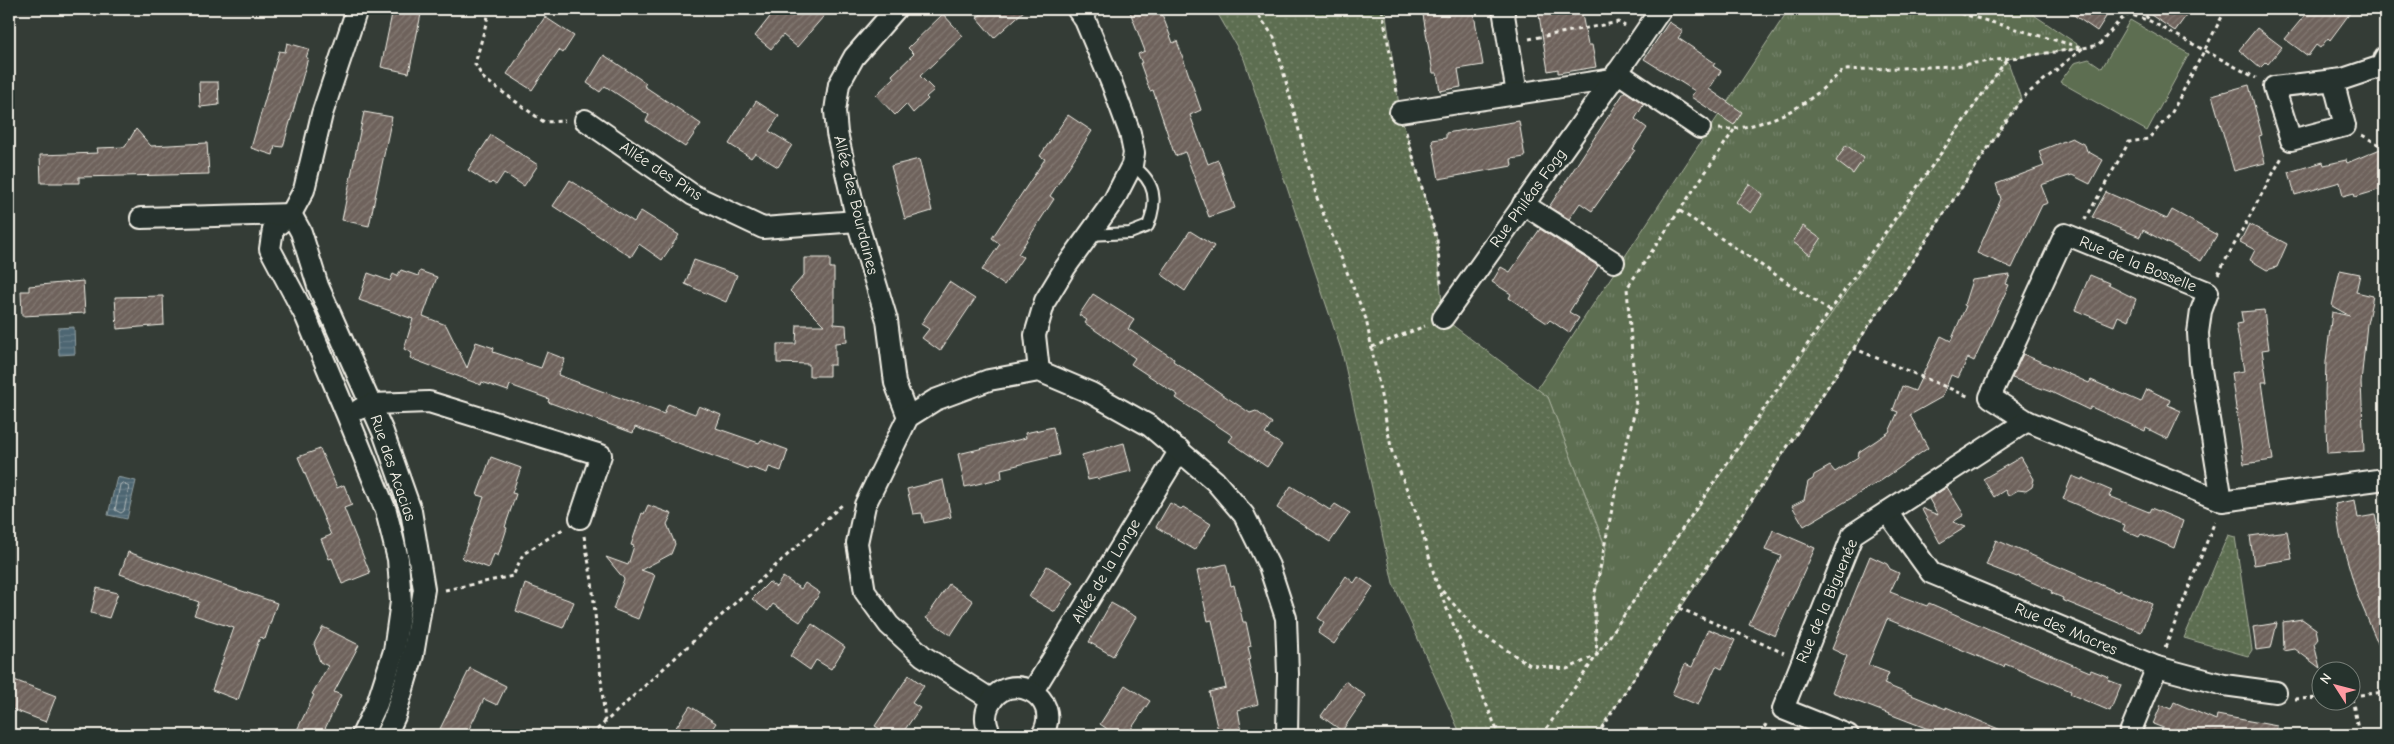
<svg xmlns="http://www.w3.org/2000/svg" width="2394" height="744" viewBox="0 0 2394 744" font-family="'Comic Neue',sans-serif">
<defs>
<pattern id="grass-tufts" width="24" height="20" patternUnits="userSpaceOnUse" patternTransform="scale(1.25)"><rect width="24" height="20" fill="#5d6e51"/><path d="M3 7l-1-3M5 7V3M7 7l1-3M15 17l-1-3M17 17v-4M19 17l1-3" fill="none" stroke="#75836a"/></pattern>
<pattern id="park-dots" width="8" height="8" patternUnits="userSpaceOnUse" patternTransform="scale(1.25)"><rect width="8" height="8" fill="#5d6e51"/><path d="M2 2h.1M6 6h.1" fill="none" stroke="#75836a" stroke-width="1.8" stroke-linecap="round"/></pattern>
<pattern id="water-rules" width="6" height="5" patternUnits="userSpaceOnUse" patternTransform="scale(1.25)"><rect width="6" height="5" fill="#4d6672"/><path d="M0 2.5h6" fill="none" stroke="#677c86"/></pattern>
<pattern id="building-hatch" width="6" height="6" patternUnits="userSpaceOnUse" patternTransform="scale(1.25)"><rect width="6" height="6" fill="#6e625b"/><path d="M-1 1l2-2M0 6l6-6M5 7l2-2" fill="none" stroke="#837973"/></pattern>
</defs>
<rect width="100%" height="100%" fill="#343c36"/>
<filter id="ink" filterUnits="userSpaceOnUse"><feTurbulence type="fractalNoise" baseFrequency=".02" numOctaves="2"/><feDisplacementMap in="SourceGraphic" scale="10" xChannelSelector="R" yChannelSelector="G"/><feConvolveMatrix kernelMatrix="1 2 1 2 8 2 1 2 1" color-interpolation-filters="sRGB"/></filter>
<g filter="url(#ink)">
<path fill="url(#grass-tufts)" stroke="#a8b09c" d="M1789 9H2025L2083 48 2007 59 1597 655 1594 598 1606 548 1548 397 1537 389Z"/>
<g fill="url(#park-dots)" stroke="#a8b09c">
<path d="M1215 9H1385L1400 112 1437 240 1443 318 1548 397 1606 549 1594 598 1597 654 2007 59 2021 99 1596 735H1461L1393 583 1342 352 1244 59Z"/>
<path d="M2228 535 2235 537 2252 650 2248 656 2184 638Z"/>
</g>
<path fill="#5d6e51" stroke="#a8b09c" d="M2130 20 2189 54 2147 131 2060 82 2074 63 2089 59 2102 68Z"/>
<g fill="url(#water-rules)" stroke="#909ea1">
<path d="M74 327 75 354 59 355 58 328Z"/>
<path d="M117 477 136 481 127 519 108 515Z"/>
</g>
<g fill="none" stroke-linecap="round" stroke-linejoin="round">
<path stroke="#b1b9b9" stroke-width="1" d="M123 483 129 487 124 511 121 513 115 510 120 485Z"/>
</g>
<g fill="url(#building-hatch)" stroke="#f4f1e8">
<path d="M393 9H422L409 73 381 67Z"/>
<path d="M776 9H830L797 47 783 35 771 49 755 36Z"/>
<path d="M987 9H1026L994 38 977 18Z"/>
<path d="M1129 9H1160L1173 43 1177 41 1201 110 1190 115 1208 164 1218 160 1235 208 1209 217 1185 152 1175 156 1153 90 1150 91 1140 63H1142L1138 54 1145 51Z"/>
<path d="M1422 9H1473L1483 65 1458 69 1461 87 1440 91 1437 73H1433Z"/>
<path d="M1538 9H1581L1588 45H1592L1596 67 1558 73V69L1548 71Z"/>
<path d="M2065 9H2111L2097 31Z"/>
<path d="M2142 9H2191L2175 31Z"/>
<path d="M2310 9H2353L2330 40 2328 38 2320 48 2316 45 2308 56 2285 39Z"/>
<path d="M943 14 963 36 920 76 934 90 926 97 928 99 913 113 906 104 895 115 876 95 894 78 892 75 914 54 908 48Z"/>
<path d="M545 17 574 36 563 53 559 50 532 90 507 74Z"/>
<path d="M1669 22 1683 31 1678 38 1715 63 1713 66 1721 71 1709 89 1742 112 1734 125 1691 97 1695 91 1644 59Z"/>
<path d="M2257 28 2282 47 2268 64 2266 62 2260 68 2239 50Z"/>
<path d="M287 43 309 49 306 58H308L283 147 275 146 273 155 251 148 279 51 285 52Z"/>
<path d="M604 55 646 83 644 86 701 124 685 147 646 121 649 115 605 86 600 92 587 83Z"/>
<path d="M199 82H218L219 105 200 107Z"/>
<path d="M2249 85 2262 135 2259 136 2265 163 2234 171 2212 95Z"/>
<path d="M1625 91 1644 104 1635 119 1647 128 1633 149 1635 150 1592 211 1580 203 1569 219 1549 207Z"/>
<path d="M756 101 779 116 769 131 792 145 778 167 755 153 751 158 729 144Z"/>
<path d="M364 112 392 117 369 226 342 220Z"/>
<path d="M1068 115 1092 131 1050 196 1054 199 1018 254 1023 257 1004 285 982 270 1000 244 992 238 1045 159 1040 156Z"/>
<path d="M1519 121 1525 157 1511 159 1512 166 1439 179 1432 140 1446 138V133Z"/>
<path d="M136 129 151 146 207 143 209 174 79 177V183H41L40 155 98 153 97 148 125 147Z"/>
<path d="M491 135 538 165 524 186 504 173 496 185 492 182 490 184 468 170Z"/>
<path d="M2072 138 2085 145 2087 151 2103 160 2090 184 2072 175 2041 185 2048 203 2042 205 2012 268 1977 253 2001 199 1996 184 2044 166 2039 151Z"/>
<path d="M1846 145 1864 158 1853 174 1836 161Z"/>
<path d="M2385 147V188L2355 197 2354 193 2343 196 2340 182 2295 195 2289 172 2323 162 2324 165 2346 160 2347 163Z"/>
<path d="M919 159 932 211 905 219 891 166Z"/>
<path d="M570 180 634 222 641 211 679 235 662 260 639 244 631 257 553 206Z"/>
<path d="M1749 184 1763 194 1751 213 1736 202Z"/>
<path d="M2106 192 2167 219 2172 210 2217 235 2201 261 2143 230 2140 237 2092 217Z"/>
<path d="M2249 224 2287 244 2277 267 2267 270 2250 260 2255 250 2240 242Z"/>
<path d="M1803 226 1821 239 1810 255 1793 242Z"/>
<path d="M1540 229 1598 266 1569 312 1579 318 1569 333 1550 320 1547 323 1509 298 1511 294 1492 282 1501 267 1510 272Z"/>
<path d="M1190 231 1214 246 1185 291 1161 274Z"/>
<path d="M804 258H830V268H834V324L846 325 847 342 835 343V365H829V376H809V364L777 363V344H796L797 325H824L790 291 804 275Z"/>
<path d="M694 260 737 275 726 302 685 284Z"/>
<path d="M401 270 418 276 420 271 437 277 423 316 446 325 467 368 476 342 494 348 493 352 541 368 547 352 565 359 558 375 664 414 668 404 695 414 699 406 721 415 716 428 759 443 761 440 788 450 781 471 769 467 767 473 749 467 748 469 635 427 633 433 548 402 549 399 510 385 508 391 482 382 481 385 410 358 412 353 404 349 413 319 359 300 368 273 390 281 393 274 397 276Z"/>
<path d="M2340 270 2360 274 2356 292 2373 296 2367 324 2361 382 2364 451 2327 453 2325 394 2326 362 2332 312 2350 316 2332 306Z"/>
<path d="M2010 275 2006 284 2009 285 1974 361 1968 358 1958 378 1951 375 1942 397 1910 415 1928 448 1882 480 1804 526 1792 506 1804 500 1808 482 1813 479 1814 475 1830 466 1835 472 1858 457 1859 452 1889 432 1898 412 1893 410 1902 386 1915 391 1941 336 1951 341 1966 306 1964 305 1972 280Z"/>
<path d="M2090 275 2109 283 2108 285 2136 299 2128 321 2118 316 2114 326 2075 310Z"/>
<path d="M83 281 85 313 22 316 21 291H29V286Z"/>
<path d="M949 282 975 299 940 351 922 338 929 329 921 324Z"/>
<path d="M1093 294 1134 320 1128 329 1174 359 1173 361 1250 413 1256 411 1272 423 1265 434 1282 445 1267 467 1229 441 1233 436 1176 398 1178 395 1131 364 1135 358 1085 323 1087 320 1079 315Z"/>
<path d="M163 296 164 325 117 329 115 297Z"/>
<path d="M2264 310 2269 349 2262 350 2267 382H2262L2273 460 2244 464 2231 373 2244 371 2236 324 2243 323 2241 312Z"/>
<path d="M2023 354 2089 383 2091 380 2141 402 2147 389 2170 400 2168 405 2181 411 2168 439 2146 428 2145 431 2091 407 2089 410 2051 392 2012 378Z"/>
<path d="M1053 427 1059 455 1001 469 1002 478 965 487 958 454 1026 438 1025 433Z"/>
<path d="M1124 443 1131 471 1098 479 1097 478 1088 480 1082 455Z"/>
<path d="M320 449 337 488 344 485 352 505 344 508 370 573 342 584 332 558 329 559 321 539 331 535 298 457Z"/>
<path d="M491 457 521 468 512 493 516 494 505 527 507 528 498 556 494 554 489 568 462 558 484 497 477 495Z"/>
<path d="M2021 457 2034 479 2032 487 2026 491 2018 490 2008 496 2005 490 1994 497 1983 479Z"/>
<path d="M2072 476 2082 480V478L2112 491 2109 496 2149 512 2151 508 2183 521 2174 548 2141 534 2139 537 2123 530 2125 525 2063 499Z"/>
<path d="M943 480 951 517 924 523 922 513 913 514 907 489Z"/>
<path d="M1291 486 1330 510 1335 504 1350 513 1330 542 1277 508Z"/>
<path d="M1947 487 1964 515 1953 522 1966 527 1940 543 1921 508 1938 515 1929 499Z"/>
<path d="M2355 500 2358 518 2375 515 2385 561V660L2357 594 2340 535 2335 504Z"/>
<path d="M1170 503 1181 509 1183 507 1211 524 1195 550 1156 527Z"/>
<path d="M648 505 672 514 667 524 675 544 671 554 641 570 655 575 638 619 613 609 624 579 606 557 628 565 634 546 631 545 642 513 644 514Z"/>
<path d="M1773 530 1815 548 1775 636 1749 624 1781 556 1765 550Z"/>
<path d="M2287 531 2292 559 2254 565 2250 536Z"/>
<path d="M1996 540 2118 592 2119 590 2152 604 2141 632 2062 600 2063 598 2051 593 2052 591 2018 576 2017 577 1986 565Z"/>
<path d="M128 552 277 603 265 639 260 637 238 700 212 690 234 628 194 615 199 602 120 574Z"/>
<path d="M1870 556 1887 564 1890 569 1899 573 1890 592 1927 606 1929 603 2035 649 2090 672 2091 670 2109 677 2108 680 2121 685 2110 711 2070 694 2071 691 2005 664 2004 667 1887 619 1868 665 1889 673 1884 684 1946 709V707L2013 735H1944L1832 692 1847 656 1832 649Z"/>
<path d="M1226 564 1231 586 1234 585 1243 622H1246L1251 646 1248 647 1251 659 1248 660 1258 704 1238 710 1242 733 1219 735 1209 692 1226 688 1212 620 1208 621 1197 571Z"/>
<path d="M1047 566 1074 582 1055 612 1029 597Z"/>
<path d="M1346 576 1354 583 1358 577 1373 587 1334 644 1318 633 1324 622 1318 618Z"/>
<path d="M783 577 801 589 805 583 820 593 800 622 773 604 768 611 752 599 769 582 776 587Z"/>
<path d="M525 584 574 602 563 628 516 611Z"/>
<path d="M949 584 973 601 951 635 926 618Z"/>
<path d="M97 588 118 593 109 618 91 613Z"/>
<path d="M1111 603 1136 617 1113 656 1089 642Z"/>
<path d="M2302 619 2316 629 2318 639 2314 644 2320 668 2295 649 2284 651 2283 622Z"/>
<path d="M2277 623 2271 648 2256 650 2253 627Z"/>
<path d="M812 624 845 647 831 669 816 660 810 670 790 656Z"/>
<path d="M323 627 359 645 334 692 341 695 322 735H308L297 730 314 695 312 694 328 666 320 662 314 644Z"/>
<path d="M1708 629 1735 640 1722 669 1716 666 1698 705 1672 694 1685 664 1692 667Z"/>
<path d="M470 668 506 686 497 705 484 699 466 735H437Z"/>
<path d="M909 675 924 686 912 703 920 708 901 735H889L875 726Z"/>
<path d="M9 678 56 696 46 722 9 708Z"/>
<path d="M1345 681 1366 696 1342 731 1321 716Z"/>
<path d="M1125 685 1150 701 1127 735H1116L1100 724Z"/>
<path d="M2174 702 2216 720 2217 715 2277 726 2276 735H2181L2153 724 2161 705 2171 709Z"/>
<path d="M690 706 716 723 708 735H671Z"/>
</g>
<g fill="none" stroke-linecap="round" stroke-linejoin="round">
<g stroke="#f4f1e8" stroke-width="14">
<path id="lane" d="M1089 235 1130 233 1148 226C1158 200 1156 182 1132 165"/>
</g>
<g stroke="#f4f1e8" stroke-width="24">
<g id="street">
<path d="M357 9 322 114 304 190 291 214 273 229 270 249 306 317 347 415 386 511 398 559 401 602 394 651 377 704 362 735"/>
<path d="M896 9 854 57 839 84 835 111 837 133 857 221 887 320 895 383 908 417"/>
<path d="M1503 9 1517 94"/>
<path d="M1617 72 1700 128"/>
<path d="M2333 80 2345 126 2291 140 2274 87 2343 79 2382 66 2385 57"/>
<path d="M1400 112 1613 79 1661 9"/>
<path d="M585 120 693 195 763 228 857 221"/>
<path d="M1523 204 1614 262"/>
<path d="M291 214 301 232 318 286 383 432 411 511 424 589 413 655 395 716 386 735"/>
<path d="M141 218 291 214"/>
<path d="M1443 318 1613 79"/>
<path d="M1039 371 1035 335 1045 301 1065 268 1114 200 1132 165 1134 153 1130 133 1112 84 1085 20 1077 9"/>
<path d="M360 409 372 404 429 402 601 455 580 518"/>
<path d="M2222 501 2200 363 2198 333 2201 311 2208 292 2065 234 1990 397 2027 421 2222 501 2385 479"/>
<path d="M1887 512 1931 573 2157 667 2224 685 2276 692"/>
<path d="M1033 691 1180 450"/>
<path d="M992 700 923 656 889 625 865 592 857 543 865 505 908 417 935 400 989 380 1039 371 1091 393 1150 426 1215 481 1244 515 1269 566 1286 618 1288 674 1287 735"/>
<path d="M991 735C986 726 984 715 989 705 1007 667 1065 696 1042 735"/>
<path d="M1848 735 1783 709 1853 534 2027 421"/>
<path d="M2129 735 2157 667"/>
</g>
</g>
<g stroke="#f4f1e8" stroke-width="3" stroke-dasharray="4 4" stroke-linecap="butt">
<path d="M490 9 475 64 483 78 544 122 565 121"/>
<path d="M1254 9 1274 37 1317 198 1366 319 1392 452 1419 520 1437 585 1499 735"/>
<path d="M1382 9 1397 92"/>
<path d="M1945 9 2083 48 2099 45 2120 20 2129 14 2150 21 2256 78"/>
<path d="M2141 9 2149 20"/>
<path d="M1529 39 1619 22 1625 26"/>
<path d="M1719 129C1734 130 1745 127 1760 123 1798 111 1815 97 1843 70L1954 66 2083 48"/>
<path d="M1406 132 1437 240 1441 284"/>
<path d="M2362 135 2385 148"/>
<path d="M1680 211 1830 311"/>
<path d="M2085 220 2129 142 2148 139 2171 114 2226 9"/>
<path d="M2218 274 2282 157"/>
<path d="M1372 347 1425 326"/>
<path d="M1853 348 1970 397"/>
<path d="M584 536 592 581 605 722"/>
<path d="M1437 585 1477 631 1530 665 1567 669 1597 655 1830 311 2007 59"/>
<path d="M445 590 513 576 523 554 563 529"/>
<path d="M1679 608 1784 653"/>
<path d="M2165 648 2215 521"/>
<path d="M2352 696 2385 692"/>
<path d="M2352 698 2359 735"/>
<path d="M2295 699 2322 698"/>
<path d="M591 735 843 504"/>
<path d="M1542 735 1597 655 1594 598 1618 479 1636 406 1627 288 1734 130"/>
<path d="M1597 735 1679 608 2021 99 2083 48"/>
<path d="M1761 735 1767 722"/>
</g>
<use href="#lane" stroke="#26332d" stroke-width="10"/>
<use href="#street" stroke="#26332d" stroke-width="20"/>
</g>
</g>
<g text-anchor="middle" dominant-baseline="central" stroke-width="4" stroke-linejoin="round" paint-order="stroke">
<g font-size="16" fill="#f4f1e8" stroke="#26332d">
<text transform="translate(661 171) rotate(33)">Allée des Pins</text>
<text transform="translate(1528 198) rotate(-54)">Rue Philéas Fogg</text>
<text transform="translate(856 205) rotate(76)">Allée des Bourdaines</text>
<text transform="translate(2138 264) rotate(22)">Rue de la Bosselle</text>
<text transform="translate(393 468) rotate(71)">Rue des Acacias</text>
<text transform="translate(1106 571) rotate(-59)">Allée de la Longe</text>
<text transform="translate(1827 601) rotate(-67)">Rue de la Biguenée</text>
<text transform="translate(2066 629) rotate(23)">Rue des Macres</text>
</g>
</g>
<rect width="2394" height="744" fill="none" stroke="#26332d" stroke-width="30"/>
<rect x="15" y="15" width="2364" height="714" fill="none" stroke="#f4f1e8" stroke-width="2" filter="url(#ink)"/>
<g transform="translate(2336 686) rotate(306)"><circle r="24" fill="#26332d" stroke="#787f78"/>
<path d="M0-4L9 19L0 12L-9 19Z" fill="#ff9aa2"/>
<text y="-8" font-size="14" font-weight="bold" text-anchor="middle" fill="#f4f1e8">N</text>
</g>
</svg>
